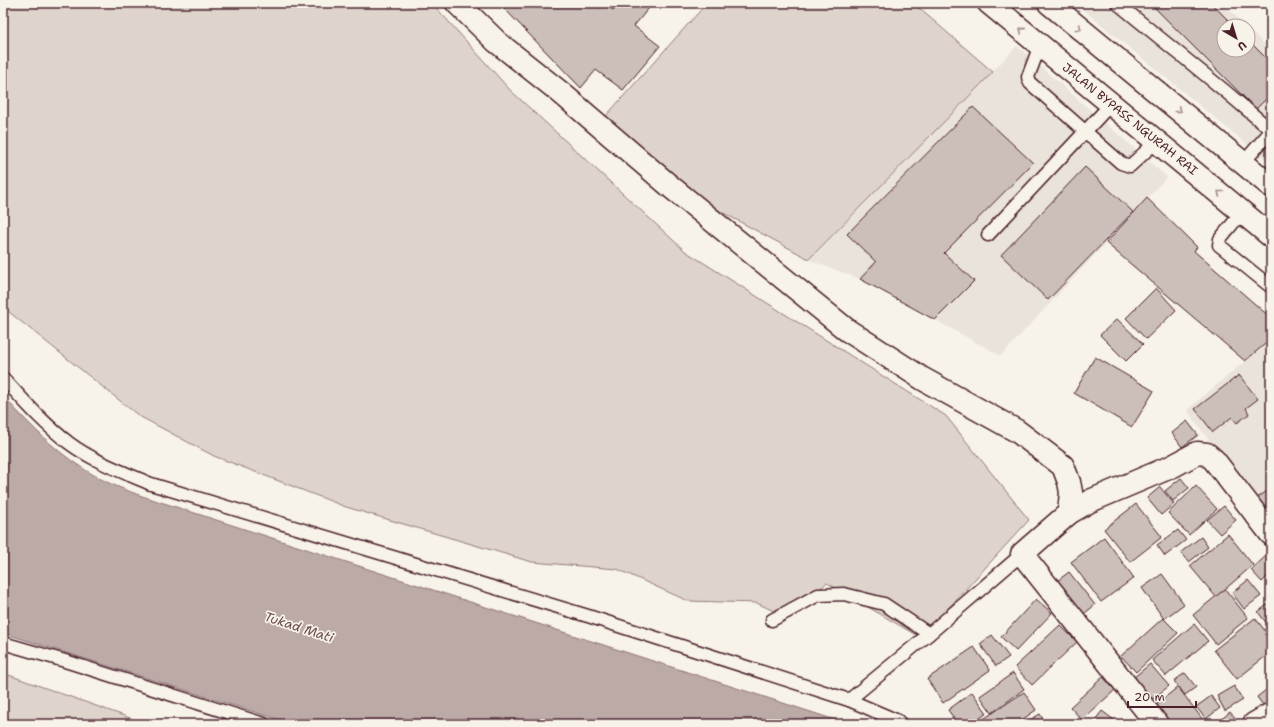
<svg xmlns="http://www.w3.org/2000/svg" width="1274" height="727" viewBox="0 0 1274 727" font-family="'Shantell Sans',sans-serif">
<rect width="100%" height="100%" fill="#f7f3e8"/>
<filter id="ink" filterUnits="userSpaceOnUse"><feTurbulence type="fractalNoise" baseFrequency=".025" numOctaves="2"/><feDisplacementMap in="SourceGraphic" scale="8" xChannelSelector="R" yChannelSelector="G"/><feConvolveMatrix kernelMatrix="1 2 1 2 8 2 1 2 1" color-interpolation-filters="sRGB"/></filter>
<g filter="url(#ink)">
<g fill="#eae3da">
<path d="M1075 3H1222L1246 26H1224V50H1248V28L1271 51V164Z"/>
<path d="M1017 46 1167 177 1001 356 860 279 809 260Z"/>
<path d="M1271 339V525L1251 499 1187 410Z"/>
</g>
<g fill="#ded4cc" stroke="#947a7c">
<path d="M3 3H432L510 90 685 251 946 416 1029 520 921 638 827 583 784 616 757 603 688 601 617 569 532 562 346 507 214 456 139 416 9 312 3 306Z"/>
<path d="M707 3H913L993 72 809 259 705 203 604 118Z"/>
<path d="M3 673 133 719 148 724H3Z"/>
</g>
<path fill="#bcaaa7" stroke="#8e7275" d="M3 396C33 428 60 457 99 478 112 485 126 490 139 495L848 724H293L3 633Z"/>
<g fill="#ccbfb9" stroke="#4a1f2b">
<path d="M499 3H593L599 8 603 3 613 10 619 3H653L634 26 660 46 623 90 596 70 581 88Z"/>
<path d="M1150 3H1211L1234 26H1224V50H1248V40L1271 63V94L1256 109Z"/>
<path d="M973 107 1033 163 944 253 974 281 935 320 860 279 876 262 847 234Z"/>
<path d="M1085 167 1133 212 1048 300 1001 255Z"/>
<path d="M1147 198 1197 247 1194 251 1271 318V339L1245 361 1106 243Z"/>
<path d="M1156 288 1176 310 1146 339 1126 318Z"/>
<path d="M1117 319 1143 344 1126 361 1100 335Z"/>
<path d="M1095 357 1154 391 1132 427 1074 393Z"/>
<path d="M1239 375 1258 399 1246 408 1249 414 1237 423 1232 417 1213 432 1195 409Z"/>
<path d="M1187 421 1198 435 1182 447 1172 433Z"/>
<path d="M1181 478 1189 488 1173 501 1165 491Z"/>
<path d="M1196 486 1217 509 1189 535 1168 513Z"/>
<path d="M1160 487 1174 504 1161 515 1147 498Z"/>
<path d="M1271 488V519L1256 499Z"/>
<path d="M1136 504 1162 537 1130 562 1104 529Z"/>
<path d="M1224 506 1236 520 1220 534 1207 520Z"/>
<path d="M1178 530 1186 540 1165 556 1157 545Z"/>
<path d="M1228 534 1253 565 1216 597 1190 566Z"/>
<path d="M1104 537 1134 578 1101 602 1071 562Z"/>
<path d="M1201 537 1208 547 1189 562 1181 552Z"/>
<path d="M1269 553 1271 555V573L1262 582 1251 570Z"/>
<path d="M1069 572 1095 605 1075 621 1049 587Z"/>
<path d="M1162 574 1184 604 1164 619 1142 588Z"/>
<path d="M1248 580 1261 596 1244 609 1232 593Z"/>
<path d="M1225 589 1248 618 1216 644 1193 615Z"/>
<path d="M1036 599 1052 613 1016 651 1001 637Z"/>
<path d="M1271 602V629L1258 612Z"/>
<path d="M1163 618 1178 633 1136 672 1121 656Z"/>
<path d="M1255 618 1271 638V652L1237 679 1214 650Z"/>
<path d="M1194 624 1208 641 1166 676 1152 660Z"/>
<path d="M1060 625 1077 642 1032 685 1015 667Z"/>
<path d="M992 635 1009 657 996 666 980 644Z"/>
<path d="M974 647 990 670 943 703 927 679Z"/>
<path d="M1150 664 1169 686 1145 705 1127 683Z"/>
<path d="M1013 673 1024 689 992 713 980 696Z"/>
<path d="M1185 673 1196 687 1185 695 1174 681Z"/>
<path d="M1103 677 1115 690 1082 720 1070 707Z"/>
<path d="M1234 686 1243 700 1225 711 1217 696Z"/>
<path d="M1271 686V709L1268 712 1257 697Z"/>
<path d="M1178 687 1206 724H1168L1154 706Z"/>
<path d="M972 692 987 713 972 724H958L948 710Z"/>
<path d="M1024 692 1036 710 1016 724H976Z"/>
<path d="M1211 696 1220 708 1206 719 1196 707Z"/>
<path d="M1102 711 1118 723V724H1092Z"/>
<path d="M1230 712 1240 724H1216Z"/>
<path d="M1040 714 1046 724H1023Z"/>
</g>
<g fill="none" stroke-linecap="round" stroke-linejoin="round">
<g stroke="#4a1f2b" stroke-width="15">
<g id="lane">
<path d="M1117 3 1225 91 1271 130"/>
<path d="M1040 45 1028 77 1030 83 1121 163 1130 166 1157 141"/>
<path d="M1243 163 1271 131"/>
<path d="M1243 211 1220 239 1219 245 1271 287"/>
<path d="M988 235 1111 104"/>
<path d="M3 378C24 401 44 424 69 443 93 461 123 472 151 484L588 616 849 700 898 721 901 724"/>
<path d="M772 620 818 595 844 594 884 604 929 634"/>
<path d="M3 643 65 661 264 724"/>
<path d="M849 700 929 634 1022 554"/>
</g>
</g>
<g stroke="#4a1f2b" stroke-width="25">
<g id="street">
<path d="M457 3 497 42 560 92 671 187 847 330 923 379 1017 431 1050 456 1063 466 1069 482 1071 492 1069 513"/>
<path d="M1157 724 1022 554 1069 513 1090 501 1173 466 1197 453 1207 454 1214 460 1271 534"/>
<path d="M1254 724 1271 714"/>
</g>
</g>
<g stroke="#4a1f2b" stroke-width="25">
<g id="highway">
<path d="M989 3 1271 236"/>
<path d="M1049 3 1271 186"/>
</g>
</g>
<use href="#lane" stroke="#f7f3e8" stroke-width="12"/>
<use href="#street" stroke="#f7f3e8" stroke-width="22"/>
<use href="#highway" stroke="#f7f3e8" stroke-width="22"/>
</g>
<defs><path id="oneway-chevron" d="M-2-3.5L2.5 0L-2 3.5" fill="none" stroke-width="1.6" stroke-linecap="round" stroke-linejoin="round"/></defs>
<g stroke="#a0898a">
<use href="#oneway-chevron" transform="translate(1079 28) rotate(39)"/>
<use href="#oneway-chevron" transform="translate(1022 30) rotate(-140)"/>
<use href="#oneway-chevron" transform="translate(1179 110) rotate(39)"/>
<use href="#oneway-chevron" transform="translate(1220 193) rotate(-141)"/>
</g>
</g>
<g text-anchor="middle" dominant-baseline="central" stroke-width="3.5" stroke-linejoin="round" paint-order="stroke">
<g font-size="12" fill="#4a1f2b" stroke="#f7f3e8">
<text transform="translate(1130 119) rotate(39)">JALAN BYPASS NGURAH RAI</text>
</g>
<g font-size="13" font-style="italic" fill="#6c4950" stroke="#f7f3e8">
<text transform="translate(299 627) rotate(18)">Tukad Mati</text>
</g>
</g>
<rect width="1274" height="727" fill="none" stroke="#f7f3e8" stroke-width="16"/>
<rect x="8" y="8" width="1258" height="711" fill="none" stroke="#4a1f2b" stroke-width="1.5" filter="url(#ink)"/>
<g transform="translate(1236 38) rotate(142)"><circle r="19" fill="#f7f3e8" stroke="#b29e9c"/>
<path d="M0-3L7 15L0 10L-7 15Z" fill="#4a1f2b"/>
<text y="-6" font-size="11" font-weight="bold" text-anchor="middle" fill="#4a1f2b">U</text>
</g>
<path d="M1128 701v6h68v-6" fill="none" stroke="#4a1f2b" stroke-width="2"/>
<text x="1134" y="701" font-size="12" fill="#4a1f2b" stroke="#f7f3e8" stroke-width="3" paint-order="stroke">20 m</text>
</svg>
